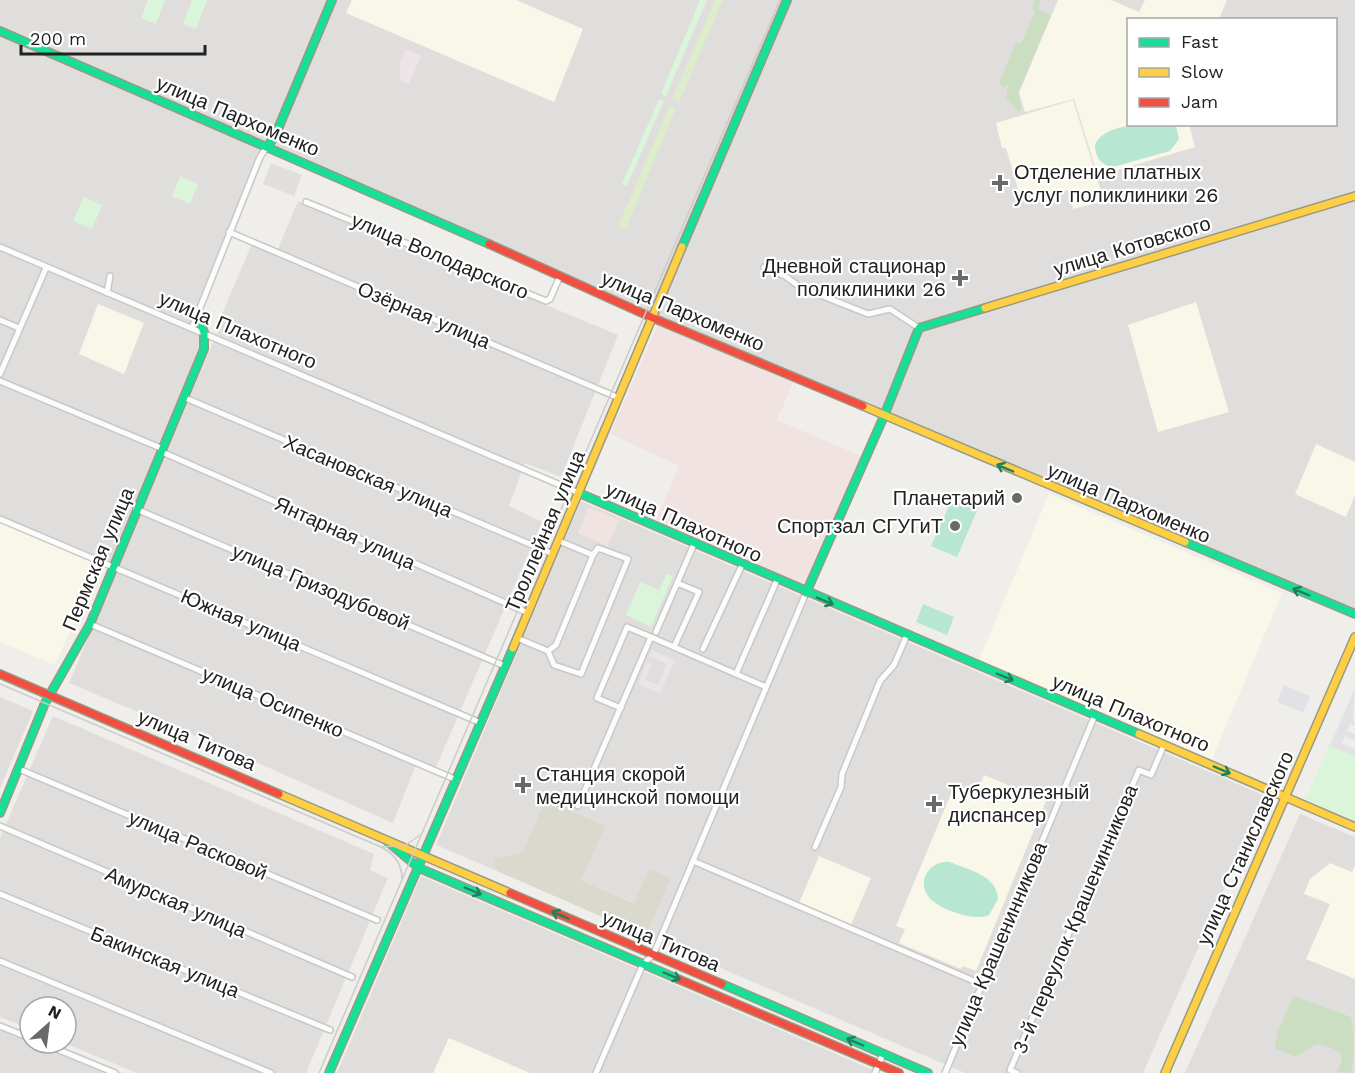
<svg xmlns="http://www.w3.org/2000/svg" width="1355" height="1073" viewBox="0 0 1355 1073" font-family="'Work Sans',sans-serif">
<rect width="100%" height="100%" fill="#f0eeeb"/>
<g fill="#dfdedc" fill-rule="evenodd">
<path d="M0 0H1355V614L884 416 267 147 260 157 196 313 204 349 113 566 0 519ZM1128 20H1336V124H1128Z"/>
<path d="M298 201 618 335 561 477 525 463 509 506 542 522 436 767 418 759 393 823 231 751 69 683 218 331 216 328 254 239 278 249Z"/>
<path d="M581 501 1265 796 1143 1073H965L646 936 670 878 635 903 581 880 545 800 522 852 494 859 497 871 436 845Z"/>
<path d="M0 697 33 711 0 788Z"/>
<path d="M53 716 374 854 370 870 388 878 306 1073H137L64 1043H66V1007H30V1029L0 1017V838Z"/>
<path d="M1300 814 1355 837V1073H1185Z"/>
<path d="M421 876 873 1070 872 1073H337Z"/>
<path d="M0 1023 30 1035V1043H49L123 1073H0Z"/>
</g>
<g fill="#f1e3e1">
<path d="M658 324 793 383 777 420 861 456 805 585 656 520 679 466 610 434Z"/>
<path d="M589 507 619 520 608 546 578 533Z"/>
</g>
<g fill="#ede4e9">
<path d="M406 49 421 56 409 84 400 80V63Z"/>
<path d="M652 650 675 660 660 693 638 684 647 662 652 664 645 680 658 685 667 664 649 656Z"/>
</g>
<g fill="#f8f7e8">
<path d="M352 0H516L583 29 554 102 346 13Z"/>
<path d="M1058 0H1111L1139 12 1145 0H1227L1219 19 1128 20V124L1189 125 1195 147 1098 176 1074 99 1025 112 1019 93Z"/>
<path d="M1073 100 1104 201 1073 209 1068 190 1042 196 1040 190 1020 196 1006 148H1002L996 123Z"/>
<path d="M1196 302 1229 412 1158 432 1128 325Z"/>
<path d="M98 304 144 323 124 374 79 354Z"/>
<path d="M1316 444 1355 462V495L1346 517 1295 494Z"/>
<path d="M1049 494 1282 593 1212 759 979 660Z"/>
<path d="M0 522 100 563 55 665 0 642Z"/>
<path d="M984 775 1046 801 976 971 963 966 961 969 899 943 905 929 896 926 955 784 976 793Z"/>
<path d="M819 856 871 878 851 925 799 903Z"/>
<path d="M1330 863 1352 872 1355 865V979L1306 959 1330 904 1304 894 1310 879Z"/>
<path d="M449 1038 530 1073H433Z"/>
</g>
<path fill="#d9d9cd" d="M545 800 605 826 581 880 634 903 649 869 671 878 646 936 497 871 493 859 522 852Z"/>
<g fill="#ddeccb">
<path d="M715 0H723L679 103 672 99Z"/>
<path d="M670 105 676 108 626 229 618 226Z"/>
</g>
<g fill="#cbdec1">
<path d="M1035 0H1040L1038 10 1051 15 1018 93 1022 109 1019 112 1006 97 1008 85 1003 88 999 83 1016 42 1021 44 1035 12 1032 7Z"/>
<path d="M1293 996 1351 1017C1354 1035 1355 1055 1351 1073L1337 1072 1342 1061 1341 1054 1332 1048 1317 1044C1292 1056 1305 1062 1275 1048L1277 1034Z"/>
</g>
<g fill="#daf5da">
<path d="M148 0H165L156 24 141 18Z"/>
<path d="M192 0H207L196 29 183 24Z"/>
<path d="M700 0H707L666 96 661 94Z"/>
<path d="M659 99 664 101 627 186 622 184Z"/>
<path d="M180 176 198 184 190 204 172 196Z"/>
<path d="M84 197 102 205 92 229 73 221Z"/>
<path d="M667 573 673 576 651 627 626 615 640 582 659 590Z"/>
<path d="M1355 685 1330 745 1355 756V822L1305 801Z"/>
</g>
<g fill="#b7e6d2">
<path d="M1176 125 1179 139 1170 151 1113 167C1101 165 1095 157 1095 145 1105 121 1154 124 1176 125Z"/>
<path d="M954 495 979 506 957 557 931 546Z"/>
<path d="M923 604 954 617 947 635 916 622Z"/>
<path d="M950 862C968 870 997 875 998 899L989 915C975 922 937 909 928 896 916 879 932 860 950 862Z"/>
</g>
<g fill="#e0dfde">
<path d="M788 23 807 31 795 58 776 50Z"/>
<path d="M0 42 86 80 80 93 0 57Z"/>
<path d="M128 102 165 119 161 130 123 113Z"/>
<path d="M735 132 755 140 726 210 707 201Z"/>
<path d="M107 145 126 154 93 234 71 224 73 222 92 230 103 204 85 196 88 191 105 198 121 159 104 150Z"/>
<path d="M271 163 302 175 294 196 263 184Z"/>
<path d="M38 179 73 196 70 201 50 192 46 201 51 203 48 209 29 200Z"/>
<path d="M0 228 59 254 55 265 0 239Z"/>
<path d="M69 258 107 274 114 272 190 307 185 316 64 269Z"/>
<path d="M644 536 684 553 673 576 634 559Z"/>
</g>
<g fill="#e2e1e5">
<path d="M1284 685 1310 696 1303 713 1277 702Z"/>
<path d="M1355 688 1353 718 1355 726 1350 724 1347 731 1355 734V741L1345 736 1342 743 1355 749V756L1330 746Z"/>
</g>
<g fill="none" stroke-linecap="round" stroke-linejoin="round">
<g stroke="#c9c8c7" stroke-width="8">
<g id="street">
<path d="M306 202 546 301 550 299 560 276"/>
<path d="M229 232 619 398"/>
<path d="M0 247 579 493"/>
<path d="M764 267 785 276 800 287 868 314 890 309 919 328"/>
<path d="M107 293 110 276"/>
<path d="M0 320 19 328"/>
<path d="M192 328 260 157 267 147"/>
<path d="M0 374 46 268"/>
<path d="M0 381 163 449"/>
<path d="M183 397 553 554"/>
<path d="M162 452 528 613"/>
<path d="M136 509 505 666"/>
<path d="M0 519 481 723"/>
<path d="M90 624 457 780"/>
<path d="M656 632 694 544"/>
<path d="M517 638 548 651 556 645 593 555 559 541"/>
<path d="M674 647 699 592 677 583"/>
<path d="M703 649 742 565"/>
<path d="M548 651 554 665 581 674 628 559 598 548 593 555"/>
<path d="M736 674 777 580"/>
<path d="M621 708 597 698 627 627 651 637"/>
<path d="M19 769 377 920"/>
<path d="M578 806 651 637 766 687"/>
<path d="M0 826 352 977"/>
<path d="M815 847 841 787 842 774 880 681 894 665 907 635"/>
<path d="M693 861 981 984"/>
<path d="M0 894 330 1030"/>
<path d="M0 961 271 1073"/>
<path d="M0 1026 30 1038"/>
<path d="M42 1043 115 1073"/>
<path d="M596 1073 643 964 653 955 658 944 806 593"/>
<path d="M875 1073 883 1054"/>
<path d="M945 1073 1095 715"/>
<path d="M1017 1073 1010 1070 1139 770 1151 775 1164 745"/>
</g>
</g>
<g stroke="#999a82" stroke-width="10">
<g id="fast">
<path d="M0 31 489 244"/>
<path d="M267 147 275 136 332 0"/>
<path d="M682 247 787 0"/>
<path d="M579 493 1139 734"/>
<path d="M1185 542 1355 614"/>
<path d="M806 593 884 416 919 328 985 308"/>
<path d="M0 813 45 703 90 624 204 349V332L196 314"/>
<path d="M388 842 419 868 678 979"/>
<path d="M722 984 928 1073"/>
<path d="M329 1073 513 648"/>
</g>
</g>
<g stroke="#999a82" stroke-width="10">
<g id="slow">
<path d="M985 308 1355 196"/>
<path d="M863 406 1185 542"/>
<path d="M513 648 682 247"/>
<path d="M1139 734 1355 827"/>
<path d="M279 794 510 893"/>
<path d="M1165 1073 1355 637"/>
</g>
</g>
<g stroke="#999a82" stroke-width="10">
<g id="jam">
<path d="M489 244 653 318 863 406"/>
<path d="M0 674 279 794"/>
<path d="M510 893 722 984"/>
<path d="M678 979 899 1073"/>
</g>
</g>
<use href="#street" stroke="#fdfcfc" stroke-width="5"/>
<use href="#fast" stroke="#16e098" stroke-width="7"/>
<use href="#slow" stroke="#ffcf43" stroke-width="7"/>
<use href="#jam" stroke="#f24e42" stroke-width="7"/>
<g stroke="#ccc" stroke-width="1.5">
<path d="M0 684 381 847C395 854 402 864 402 879"/>
<path d="M381 847 406 845 420 835"/>
<path d="M319 1073 780 0"/>
</g>
</g>
<defs><path id="oneway-shaft" d="M-6 0H5M1.5-3L5.5 0L1.5 3" fill="none" stroke-width="1.6" stroke-linecap="round" stroke-linejoin="round" transform="scale(1.5)"/></defs>
<g stroke="#1c815d">
<use href="#oneway-shaft" transform="translate(1005 468) rotate(-157)"/>
<use href="#oneway-shaft" transform="translate(1301 592) rotate(-158)"/>
<use href="#oneway-shaft" transform="translate(825 601) rotate(23)"/>
<use href="#oneway-shaft" transform="translate(1005 677) rotate(23)"/>
<use href="#oneway-shaft" transform="translate(1222 770) rotate(23)"/>
<use href="#oneway-shaft" transform="translate(473 891) rotate(23)"/>
<use href="#oneway-shaft" transform="translate(560 915) rotate(-157)"/>
<use href="#oneway-shaft" transform="translate(672 976) rotate(23)"/>
<use href="#oneway-shaft" transform="translate(855 1042) rotate(-157)"/>
</g>
<g fill="#6a6968" stroke="#fff" stroke-width="2">
<path d="M997 174h6v6h6v6h-6v6h-6v-6h-6v-6h6z"/>
<path d="M957 269h6v6h6v6h-6v6h-6v-6h-6v-6h6z"/>
<circle cx="1017" cy="498" r="6"/>
<circle cx="955" cy="526" r="6"/>
<path d="M520 776h6v6h6v6h-6v6h-6v-6h-6v-6h6z"/>
<path d="M931 795h6v6h6v6h-6v6h-6v-6h-6v-6h6z"/>
</g>
<g text-anchor="middle" dominant-baseline="central" stroke-width="4.5" stroke-linejoin="round" paint-order="stroke">
<g font-size="20" fill="#222" stroke="#fff">
<text transform="translate(238 116) rotate(23)">улица Пархоменко</text>
<text transform="translate(1132 246) rotate(-17)">улица Котовского</text>
<text transform="translate(440 256) rotate(23)">улица Володарского</text>
<text transform="translate(683 311) rotate(23)">улица Пархоменко</text>
<text transform="translate(424 315) rotate(23)">Озёрная улица</text>
<text transform="translate(238 330) rotate(23)">улица Плахотного</text>
<text transform="translate(368 476) rotate(23)">Хасановская улица</text>
<text transform="translate(1129 503) rotate(23)">улица Пархоменко</text>
<text transform="translate(684 522) rotate(24)">улица Плахотного</text>
<text transform="translate(545 531) rotate(-67)">Троллейная улица</text>
<text transform="translate(345 533) rotate(24)">Янтарная улица</text>
<text transform="translate(98 559) rotate(-67)">Пермская улица</text>
<text transform="translate(321 587) rotate(23)">улица Гризодубовой</text>
<text transform="translate(241 620) rotate(23)">Южная улица</text>
<text transform="translate(273 702) rotate(23)">улица Осипенко</text>
<text transform="translate(1131 713) rotate(23)">улица Плахотного</text>
<text transform="translate(197 740) rotate(23)">улица Титова</text>
<text transform="translate(198 845) rotate(23)">улица Расковой</text>
<text transform="translate(1245 848) rotate(-66)">улица Станиславского</text>
<text transform="translate(176 902) rotate(23)">Амурская улица</text>
<text transform="translate(1075 919) rotate(-67)">3-й переулок Крашенинникова</text>
<text transform="translate(661 941) rotate(23)">улица Титова</text>
<text transform="translate(998 944) rotate(-67)">улица Крашенинникова</text>
<text transform="translate(165 962) rotate(22)">Бакинская улица</text>
</g>
<g font-size="20" fill="#222" stroke="#fff" text-anchor="start">
<text x="1014" y="172">Отделение платных<tspan x="1014" dy="23">услуг поликлиники 26</tspan></text>
<text x="946" y="266" text-anchor="end">Дневной стационар<tspan x="946" dy="23">поликлиники 26</tspan></text>
<text x="1005" y="498" text-anchor="end">Планетарий</text>
<text x="943" y="526" text-anchor="end">Спортзал СГУГиТ</text>
<text x="536" y="774">Станция скорой<tspan x="536" dy="23">медицинской помощи</tspan></text>
<text x="948" y="792">Туберкулезный<tspan x="948" dy="23">диспансер</tspan></text>
</g>
</g>
<rect x="1127" y="18" width="210" height="108" fill="#ffffff" stroke="#a7a7a7" stroke-width="1.5"/>
<rect x="1139" y="38" width="30" height="9" fill="#16e098" stroke="#a7a7a7" stroke-width="1.5"/>
<text x="1181" y="48" font-size="18" fill="#222222">Fast</text>
<rect x="1139" y="68" width="30" height="9" fill="#ffcf43" stroke="#a7a7a7" stroke-width="1.5"/>
<text x="1181" y="78" font-size="18" fill="#222222">Slow</text>
<rect x="1139" y="98" width="30" height="9" fill="#f24e42" stroke="#a7a7a7" stroke-width="1.5"/>
<text x="1181" y="108" font-size="18" fill="#222222">Jam</text>
<g transform="translate(48 1025) rotate(28)"><circle r="28" fill="#ffffff" stroke="#a7a7a7" stroke-width="1.5"/>
<path d="M0-4.5L10 22L0 15L-10 22Z" fill="#6a6968"/>
<text y="-9" font-size="16" font-weight="bold" text-anchor="middle" fill="#222222">N</text>
</g>
<path d="M21 45v9h184v-9" fill="none" stroke="#222222" stroke-width="3"/>
<text x="30" y="45" font-size="18" fill="#222222" stroke="#ffffff" stroke-width="4.5" paint-order="stroke">200 m</text>
</svg>
